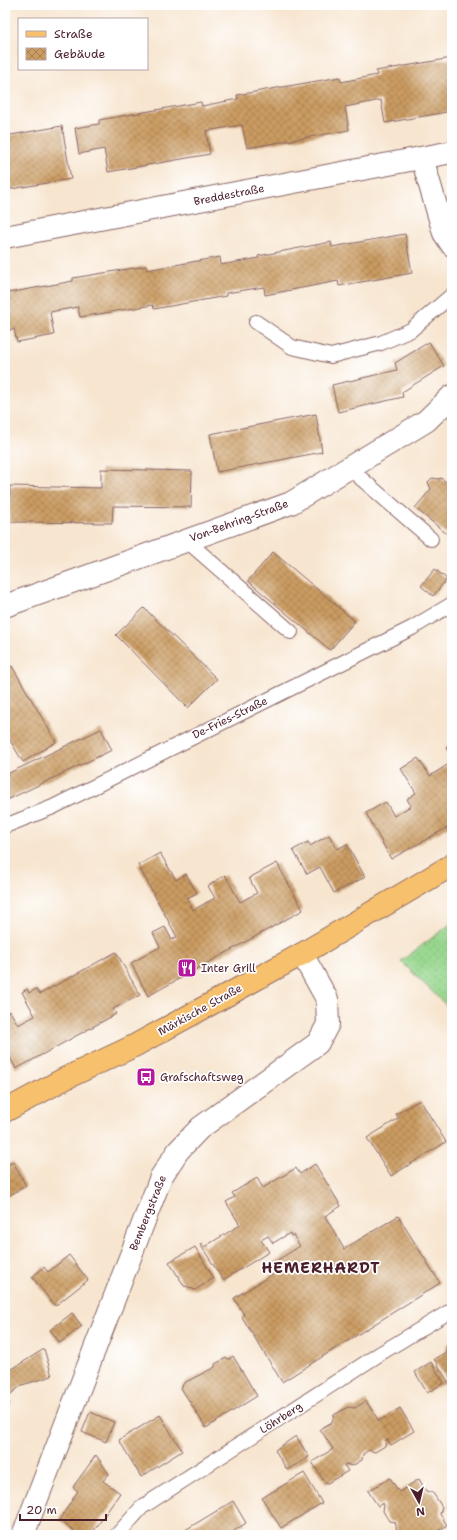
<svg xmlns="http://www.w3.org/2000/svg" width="457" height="1540" viewBox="0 0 457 1540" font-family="'Shantell Sans',sans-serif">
<defs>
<pattern id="grass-dots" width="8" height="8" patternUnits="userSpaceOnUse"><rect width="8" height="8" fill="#95d68c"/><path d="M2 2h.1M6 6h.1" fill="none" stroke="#82b779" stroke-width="1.8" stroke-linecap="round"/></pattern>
<pattern id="building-cross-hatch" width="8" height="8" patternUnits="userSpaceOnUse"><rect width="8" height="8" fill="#cb9c62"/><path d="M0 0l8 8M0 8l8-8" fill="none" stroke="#a77f51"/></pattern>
</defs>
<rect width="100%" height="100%" fill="#fff"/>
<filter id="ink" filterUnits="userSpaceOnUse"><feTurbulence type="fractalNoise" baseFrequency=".025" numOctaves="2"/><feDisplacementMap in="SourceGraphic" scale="8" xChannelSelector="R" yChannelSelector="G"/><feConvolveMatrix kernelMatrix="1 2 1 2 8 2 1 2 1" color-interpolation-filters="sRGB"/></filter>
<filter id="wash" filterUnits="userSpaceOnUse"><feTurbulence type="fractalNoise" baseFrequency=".012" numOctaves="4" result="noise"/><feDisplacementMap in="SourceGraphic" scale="16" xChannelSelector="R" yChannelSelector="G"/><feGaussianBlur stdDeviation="0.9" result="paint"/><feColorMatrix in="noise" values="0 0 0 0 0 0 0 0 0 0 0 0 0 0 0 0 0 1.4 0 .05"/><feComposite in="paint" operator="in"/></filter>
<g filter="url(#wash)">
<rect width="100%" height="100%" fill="#f7e5cf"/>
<path fill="url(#grass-dots)" stroke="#707a5c" d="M452 923V1011L401 961Z"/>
<g id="blocks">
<g fill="url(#building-cross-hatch)">
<path d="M452 58V111L385 123 381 100 345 107 349 130 247 148 242 125 206 131 210 154 108 172 104 149 79 154 75 128 99 124V120L201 102 202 106 238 99 237 95 340 77 341 82 377 75 376 71Z"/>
<path d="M62 126 71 179 5 190V136Z"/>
<path d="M405 234 412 273 339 286 338 281 265 295 264 287 226 293V296L154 309 153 305 80 317 78 307 50 312 54 335 17 342 14 329 5 331V281L8 293 73 281V278L146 266 147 270 220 257 221 265 259 258 258 256 331 242 332 247Z"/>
<path d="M429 342 444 366 402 392 403 397 338 412 332 385 397 370 395 363Z"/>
<path d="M316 414 322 452 217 472 210 434Z"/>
<path d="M101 469 192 471 191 507 113 506 112 523 9 522 10 486 101 488Z"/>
<path d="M432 478 439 479 441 478 452 487V538L415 508 431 489 428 482Z"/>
<path d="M273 552 355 621 330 650 248 581Z"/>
<path d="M435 569 447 579 433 596 421 586Z"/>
<path d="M144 608 217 679 188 708 116 635Z"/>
<path d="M12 666 56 742 23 762 5 732V670Z"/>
<path d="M101 729 112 750 5 801V775Z"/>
<path d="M452 744V758L446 748Z"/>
<path d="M418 758 430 776 452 762V825L391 859 366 813 386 802 394 816 411 806 407 799 416 793 401 769Z"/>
<path d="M329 835 337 849 347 844 365 877 334 893 320 867 307 874 293 850 308 842 310 846Z"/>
<path d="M160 853 176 880 186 874 197 893 187 898 193 910 215 898 208 886 225 875 240 902 257 893 249 878 277 863 303 910 148 996 131 963 160 947 153 933 165 927 172 940 177 937 138 865Z"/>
<path d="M116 952 140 995 113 1009 116 1014 16 1069 5 1048V1014L10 1011 18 1025 35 1016 22 992 27 989 29 993 36 989 40 994Z"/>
<path d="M420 1100 446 1142 391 1176 367 1138 399 1118 396 1114Z"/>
<path d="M13 1162 26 1186 5 1198V1166Z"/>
<path d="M315 1164 341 1206 325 1216 344 1249 398 1216 440 1283 282 1382 242 1317 244 1315 234 1298 278 1271 273 1263 300 1246 293 1235 291 1236 290 1233 273 1243 268 1236 261 1240 269 1252 223 1280 200 1244 202 1243 204 1247 240 1225 226 1202 235 1197 232 1193 257 1178 263 1188 296 1168 300 1174Z"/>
<path d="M195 1247 214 1278 195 1290 186 1286 185 1287 169 1262Z"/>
<path d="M69 1255 88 1280 55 1306 32 1277 44 1267 48 1272Z"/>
<path d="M72 1313 82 1326 60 1343 50 1330Z"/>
<path d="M452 1342V1388L434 1359 446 1352 447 1345Z"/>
<path d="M44 1349 52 1376 22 1385 6 1398 10 1404 5 1408V1365L9 1371Z"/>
<path d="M233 1356 257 1396 206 1428 181 1388 184 1383 215 1367V1364L226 1358 229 1359Z"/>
<path d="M431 1362 444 1383 427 1393 415 1372Z"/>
<path d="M366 1401 379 1421 400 1408 414 1431 391 1445 387 1439 386 1440 385 1446 375 1452 369 1450 363 1454 362 1460 352 1466 346 1464 344 1465 348 1471 326 1484 312 1462 333 1449 320 1429 332 1422 334 1415 348 1407 355 1408Z"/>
<path d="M90 1412 114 1422 106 1442 82 1432Z"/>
<path d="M160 1415 182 1451 141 1477 119 1440Z"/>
<path d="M296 1436 309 1457 287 1470 275 1450Z"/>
<path d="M96 1455 109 1474 103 1481 120 1493 91 1535H80L59 1520 78 1491 73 1487Z"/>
<path d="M304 1473 322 1503 281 1528 262 1498Z"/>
<path d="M390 1478 399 1492 419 1479 426 1491 433 1493 442 1507 440 1514 447 1525 432 1535H397L396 1525 395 1522 389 1521 383 1511 384 1505 383 1503 378 1506 368 1491Z"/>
<path d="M233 1501 246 1523 234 1531 236 1535H177Z"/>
<path d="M452 1504V1512L448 1506Z"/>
</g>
</g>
</g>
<g filter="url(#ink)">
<use href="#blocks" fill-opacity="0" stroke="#876464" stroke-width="1"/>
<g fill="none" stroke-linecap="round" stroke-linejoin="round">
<g stroke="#876464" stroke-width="16">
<g id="lane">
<path d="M256 322 292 347 331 356 381 343 411 330 452 295"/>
<path d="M349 468 431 539"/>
<path d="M186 540 291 632"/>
<path d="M5 826 53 807 412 628 452 604"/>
<path d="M117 1535 142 1507 381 1353 452 1310"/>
</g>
</g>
<g stroke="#876464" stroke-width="24">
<g id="street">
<path d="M422 158 444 233 452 245"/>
<path d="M5 237 452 152"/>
<path d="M5 606 291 503 426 421 452 396"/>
<path d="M23 1535 161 1177 178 1151 200 1128 318 1043 328 1024 327 999 302 954"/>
</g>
</g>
<g stroke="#876464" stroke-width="24">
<path id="primary" d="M5 1111 66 1078 134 1046 302 954 452 865"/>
</g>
<use href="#lane" stroke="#fff" stroke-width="14"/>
<use href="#street" stroke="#fff" stroke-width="22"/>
<use href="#primary" stroke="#f7c06c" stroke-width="22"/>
</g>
</g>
<defs>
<g id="restaurant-square" transform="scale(1)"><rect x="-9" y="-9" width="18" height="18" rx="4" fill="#b5179e" stroke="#fff"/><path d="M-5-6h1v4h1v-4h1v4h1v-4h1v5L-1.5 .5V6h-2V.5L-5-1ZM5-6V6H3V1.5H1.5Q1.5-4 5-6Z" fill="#fff"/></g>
<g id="bus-square" transform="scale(1)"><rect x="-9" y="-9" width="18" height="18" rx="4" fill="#b5179e" stroke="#fff"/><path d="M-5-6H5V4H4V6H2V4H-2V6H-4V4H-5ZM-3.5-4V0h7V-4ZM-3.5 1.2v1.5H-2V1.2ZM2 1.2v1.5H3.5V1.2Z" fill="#fff"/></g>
</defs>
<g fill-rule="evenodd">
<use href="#restaurant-square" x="187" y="968"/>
<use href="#bus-square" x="146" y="1077"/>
</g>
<g text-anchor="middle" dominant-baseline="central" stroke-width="3.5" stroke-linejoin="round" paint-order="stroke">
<g font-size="11" fill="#4a1f2b" stroke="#fff">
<text transform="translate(229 195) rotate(-11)">Breddestraße</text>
<text transform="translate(239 521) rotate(-20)">Von-Behring-Straße</text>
<text transform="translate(230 718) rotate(-26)">De-Fries-Straße</text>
<text transform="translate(200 1010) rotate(-29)">Märkische Straße</text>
<text transform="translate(148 1213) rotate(-68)">Bembergstraße</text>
<text transform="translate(281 1418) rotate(-33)">Löhrberg</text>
</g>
<g font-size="11" fill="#4a1f2b" stroke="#fff" text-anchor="start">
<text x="201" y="968">Inter Grill</text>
<text x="160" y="1077">Grafschaftsweg</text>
</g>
<g font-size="15" font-weight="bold" letter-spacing="1" fill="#4a1f2b" stroke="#fff">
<text x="321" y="1268">HEMERHARDT</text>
</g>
</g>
<rect width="457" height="1540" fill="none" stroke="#fff" stroke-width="20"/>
<rect x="18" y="18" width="130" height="52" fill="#ffffff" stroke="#b7a5aa"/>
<rect x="26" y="31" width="20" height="6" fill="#f7c06c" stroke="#b7a5aa"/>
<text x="54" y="38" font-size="12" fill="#4a1f2b">Straße</text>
<rect x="26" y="48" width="20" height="12" fill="url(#building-cross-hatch)" stroke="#b7a5aa"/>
<text x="54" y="58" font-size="12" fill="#4a1f2b">Gebäude</text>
<g transform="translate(419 1502) rotate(172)" stroke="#ffffff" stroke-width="3" paint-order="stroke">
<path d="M0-3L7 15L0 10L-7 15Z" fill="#4a1f2b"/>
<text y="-6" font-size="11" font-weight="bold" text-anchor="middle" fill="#4a1f2b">N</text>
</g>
<path d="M20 1514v6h86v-6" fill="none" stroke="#4a1f2b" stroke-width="2"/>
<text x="26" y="1514" font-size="12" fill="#4a1f2b" stroke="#ffffff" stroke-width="3" paint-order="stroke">20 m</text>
</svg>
